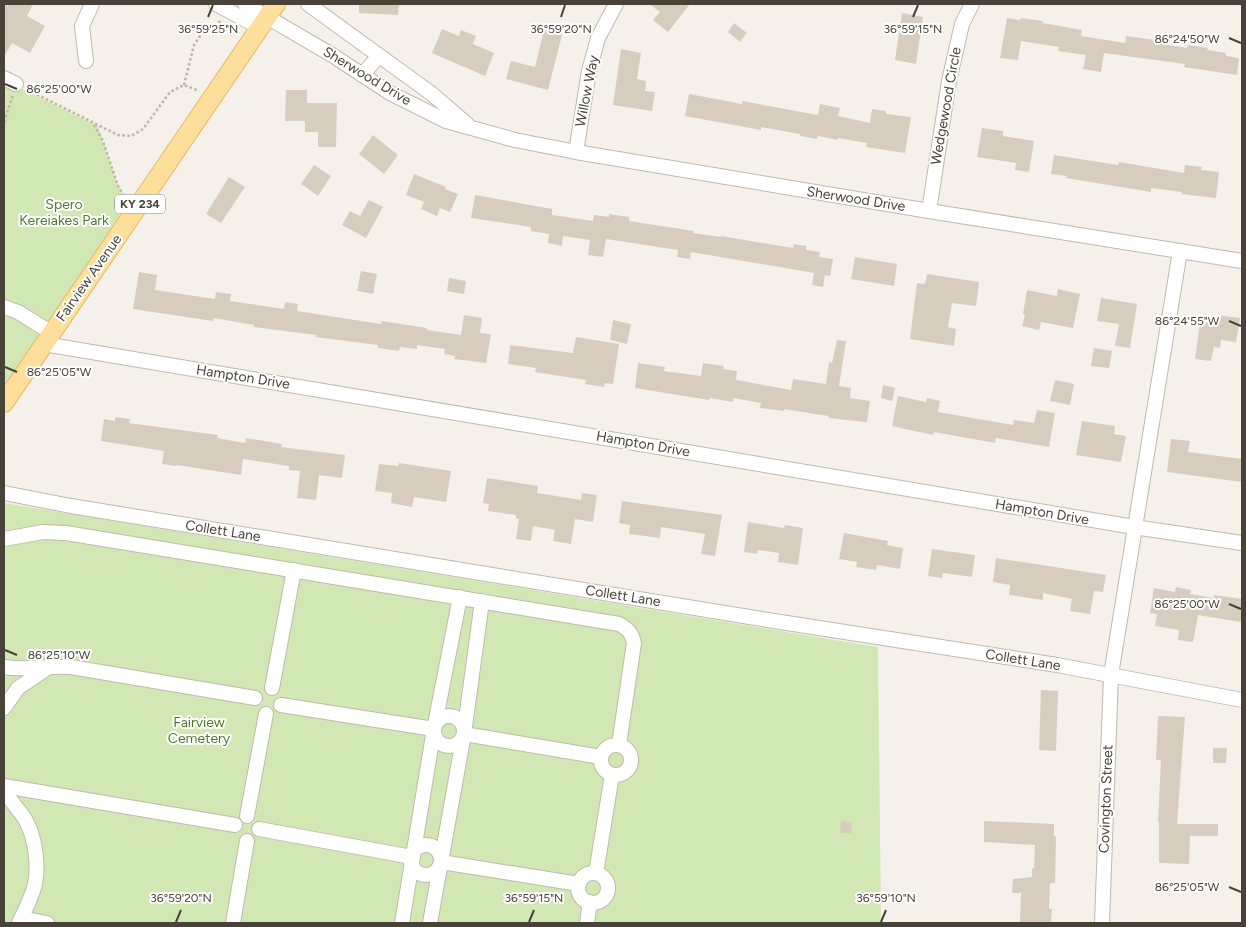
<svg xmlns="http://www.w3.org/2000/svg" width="1246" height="927" viewBox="0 0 1246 927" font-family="Figtree,sans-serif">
<rect width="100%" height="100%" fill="#f5f1ea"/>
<g fill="#d2e8b4">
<path d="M4 80 98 126 118 186 135 212 4 409Z"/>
<path d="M4 503 878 647 881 923H4Z"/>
</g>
<g fill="#d7cdbf">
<path d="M4 4H33L27 16 45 26 30 53 12 43 4 57Z"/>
<path d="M359 4H399L398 15 359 13Z"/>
<path d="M649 4H690L668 32 653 20 660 12Z"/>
<path d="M902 13 923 17 916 64 895 60Z"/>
<path d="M1007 18 1020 20 1021 18 1043 21V23L1082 30 1081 36 1125 43 1126 36 1163 41 1162 44 1187 48 1188 45 1208 48 1207 50 1226 53V56L1239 58 1237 75 1184 67 1185 64 1104 53 1101 72 1083 69 1086 55 1058 51 1059 47 1021 41 1018 60 1000 58Z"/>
<path d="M734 23 747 33 740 42 728 32Z"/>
<path d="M442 29 459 36 461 30 476 36 473 44 494 53 485 76 432 53Z"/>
<path d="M544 30 562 35 548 90 506 79 511 61 535 67Z"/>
<path d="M621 49 641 53 637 79 646 81 645 91 655 92 652 111 613 105Z"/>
<path d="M286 90H307V103H337L336 147H318V132H305V121H285Z"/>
<path d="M689 94 742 104V101L818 115 820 104 840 108 838 116 870 123 872 109 886 111V114L911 117 905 153 866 147 867 143 838 138V140L818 136 817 139 800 136V134L761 127V130L685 116Z"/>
<path d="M982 128 1003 131V136L1034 141 1029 172 1015 170 1016 163 977 157Z"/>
<path d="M373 135 398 155 384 174 359 154Z"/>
<path d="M1054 155 1118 165 1119 162 1184 173 1185 165 1202 167 1201 170 1219 172 1216 198 1181 194 1182 192 1151 188V192L1066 178 1067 176 1051 174Z"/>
<path d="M314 165 331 176 318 196 301 184Z"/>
<path d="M414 174 446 187 445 189 458 194 450 212 440 208 437 216 421 209 424 202 406 195Z"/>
<path d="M229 177 245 187 221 223 206 214Z"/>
<path d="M475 195 552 209V215L593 221 594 215 609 217V214L629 217V221L694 231 693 233 721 237V236L793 248 794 244 806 246V250L820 252 819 257 833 259 830 276 825 275 823 287 812 285 814 273 691 252 690 259 677 257 678 250 606 239 603 257 588 255 590 240 563 236 562 246 548 243 549 234 531 231V227L471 218Z"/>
<path d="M369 200 383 207 366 238 342 225 350 211 360 216Z"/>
<path d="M855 257 897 264 894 286 851 279Z"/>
<path d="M361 271 377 274 373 294 357 291Z"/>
<path d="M139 272 157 275 155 290 215 299 216 292 231 294 230 301 284 309 285 302 298 304 297 311 381 324 382 321 427 328V330L461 335 464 315 482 318 480 333 491 334 486 363 454 359 455 356 444 354 445 349 417 345V349L400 347 399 351 378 348V345L315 337 316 335 254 327V325L214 318 213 321 133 309Z"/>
<path d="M927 274 979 282 976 306 952 303 948 327 956 329 954 346 910 339 917 283 925 284Z"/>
<path d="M449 278 466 281 464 294 447 291Z"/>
<path d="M1058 289 1080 294 1073 328 1041 322 1039 330 1022 326 1025 315 1023 314 1027 290 1057 296Z"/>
<path d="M1101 298 1137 304 1130 348 1115 346 1119 324 1097 321Z"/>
<path d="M1217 315 1240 318 1236 342 1221 340 1220 348 1214 347 1211 361 1195 359 1201 316 1216 318Z"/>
<path d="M613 320 631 324 627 344 610 340Z"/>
<path d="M576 337 619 344 613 384 605 383 604 387 585 384 586 380 535 372 536 368 508 364 510 345 573 353Z"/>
<path d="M837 340 846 341 839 386 851 388 850 398 870 401 867 422 828 418 829 416 821 415 784 409V411L760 408 761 403 733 398V402L710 398 709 400 635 388 638 363 665 367 664 371 701 376 703 363 724 366 723 369 737 371 736 380 791 390 793 379 826 384 829 362 832 363Z"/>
<path d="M1094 348 1112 351 1109 368 1091 366Z"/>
<path d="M1055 380 1074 384 1070 405 1050 401Z"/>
<path d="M883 385 895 388 892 401 881 398Z"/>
<path d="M898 396 926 402 927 398 940 401 938 412 1013 425 1014 420 1034 423 1037 410 1055 413 1049 447 996 438 995 443 934 432 933 435 892 426Z"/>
<path d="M115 417 130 419 129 423 218 435 217 438 245 443 246 438 282 444 281 447 345 455 342 478 319 475 316 500 297 498 300 471 289 470V466L243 459 241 475 177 465 176 466 162 464 164 451 101 441 104 419 115 421Z"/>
<path d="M1082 421 1115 426 1114 434 1126 436 1121 462 1076 455Z"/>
<path d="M1171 439 1190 441 1188 452 1242 459V482L1167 472Z"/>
<path d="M399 463 451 471 446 502 414 497 412 507 391 503 392 493 375 491 379 464 398 466Z"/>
<path d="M487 478 538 486 537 493 581 500 582 493 597 495 593 522 575 519 571 544 553 541 555 530 533 526 531 541 516 539 519 519H516V515L488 511 489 504 483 503Z"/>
<path d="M622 501 722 515 715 556 701 554 705 534 661 527 660 538 629 534 630 525 619 523Z"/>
<path d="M748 522 784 528 785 525 803 528 798 565 778 562 779 553 758 550 757 554 744 552Z"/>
<path d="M844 533 888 541 887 545 903 548 900 569 877 565 876 570 856 567 857 562 839 559Z"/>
<path d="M932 549 975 555 972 577 943 573 942 578 928 576Z"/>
<path d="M996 558 1106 575 1103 592 1094 591 1090 614 1070 611 1072 599 1043 593V600L1009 595 1010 585 993 582Z"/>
<path d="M1176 587 1191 590 1190 594 1214 598V595L1242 599 1241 622 1198 615 1193 642 1178 640 1179 630 1155 626 1157 614 1150 613 1154 588 1175 592Z"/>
<path d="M1041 690 1058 691 1056 751 1039 750Z"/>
<path d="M1158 716 1185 717 1177 824H1218V836H1190L1189 864 1159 863V822H1158L1161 760H1156Z"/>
<path d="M1213 748H1227L1226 763H1213Z"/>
<path d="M841 821 852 822 851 833H840Z"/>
<path d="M984 821 1054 824V836H1056L1055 883H1050L1049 909H1052L1051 923H1020L1021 893H1012L1013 879 1032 877V868L1034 869 1035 845 984 842Z"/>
</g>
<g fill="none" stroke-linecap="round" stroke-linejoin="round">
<g stroke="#c0b9ad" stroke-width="16">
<g id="minor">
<path d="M216 4 259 27"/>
<path d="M245 4 332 55 390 93 446 121 515 140 576 152 929 211 1242 261"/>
<path d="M308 4 432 94 468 125"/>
<path d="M86 61 82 26 92 4"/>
<path d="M362 75 379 56"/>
<path d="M4 78 16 84"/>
<path d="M576 152 589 71 598 38 616 4"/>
<path d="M929 211 949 81 962 24 972 4"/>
<path d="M4 307 18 312 52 333"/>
<path d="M44 344 1134 527 1242 543"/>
<path d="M4 493 71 506 774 621 1057 665 1242 700"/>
<path d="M4 539 43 532 66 533 619 624C628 629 632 633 634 643L619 745"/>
<path d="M4 667C27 671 48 665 71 667L255 698"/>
<path d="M272 688 294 570"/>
<path d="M281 705 434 729"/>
<path d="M4 708 18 688 46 669"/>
<circle cx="449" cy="731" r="15"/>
<path d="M464 734 601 757"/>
<circle cx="616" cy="760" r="15"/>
<path d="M4 786 235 825"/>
<path d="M4 787C8 800 18 808 25 819 36 838 40 871 33 891 29 902 24 913 19 923"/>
<path d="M247 816 266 714"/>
<path d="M259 829 412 857"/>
<circle cx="426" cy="860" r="15"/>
<path d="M441 862 579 884"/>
<path d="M596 873 612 775"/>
<circle cx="593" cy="888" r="15"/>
<path d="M22 923 21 918 47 923"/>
<path d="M233 923 247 841"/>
<path d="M402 923 434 729 460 597"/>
<path d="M430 923 464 734 482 601"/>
<path d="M587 923 590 902"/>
<path d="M1102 923 1111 675 1180 251"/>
</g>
</g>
<g stroke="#e3ba6a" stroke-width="20">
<path id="major" d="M4 403 276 4"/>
</g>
<g stroke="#c2b49e" stroke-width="2.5" stroke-dasharray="2.5 2.5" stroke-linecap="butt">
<path d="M184 85 194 45 202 33 221 21"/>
<path d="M28 90 118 135 131 136 143 129 170 92 184 85 199 91"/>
<path d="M4 122 13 95"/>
<path d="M94 125 103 141 118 186 125 197"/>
</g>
<use href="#minor" stroke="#fff" stroke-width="14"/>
<use href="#major" stroke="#fdde9b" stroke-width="18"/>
</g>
<path fill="none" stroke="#494238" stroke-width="2" d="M208 17 213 5M561 17 565 5M913 17 918 5M1229 38 1241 43M5 84 17 89M1229 321 1241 326M5 367 17 372M1229 604 1241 609M5 650 17 655M1229 887 1241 892M176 922 181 910M529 922 534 910M881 922 886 910"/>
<g text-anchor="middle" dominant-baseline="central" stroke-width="4" stroke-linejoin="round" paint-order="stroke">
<rect fill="#fff" stroke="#807b74" stroke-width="1" x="115" y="194.5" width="50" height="19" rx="4"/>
<g font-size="12" font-weight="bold" fill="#494238">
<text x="140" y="204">KY 234</text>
</g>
<g font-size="14" fill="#494238" stroke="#fff">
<text transform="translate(367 76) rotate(31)">Sherwood Drive</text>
<text transform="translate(587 91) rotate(-79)">Willow Way</text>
<text transform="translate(946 106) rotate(-80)">Wedgewood Circle</text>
<text transform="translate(856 199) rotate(9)">Sherwood Drive</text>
<text transform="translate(89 278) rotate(-55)">Fairview Avenue</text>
<text transform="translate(243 377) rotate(9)">Hampton Drive</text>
<text transform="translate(643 444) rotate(10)">Hampton Drive</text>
<text transform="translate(1042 512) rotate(10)">Hampton Drive</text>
<text transform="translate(223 531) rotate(9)">Collett Lane</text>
<text transform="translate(623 596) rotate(9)">Collett Lane</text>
<text transform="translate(1023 660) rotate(9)">Collett Lane</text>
<text transform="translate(1106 799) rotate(-88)">Covington Street</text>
</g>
<g font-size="14" fill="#4c7b2b" stroke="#fff">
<text x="64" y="204">Spero<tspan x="64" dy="16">Kereiakes Park</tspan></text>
<text x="199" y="722">Fairview<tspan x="199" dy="16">Cemetery</tspan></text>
</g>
</g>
<g font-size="12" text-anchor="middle" fill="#494238" stroke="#fff" stroke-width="4" stroke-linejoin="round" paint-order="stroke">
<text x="561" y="33">36°59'20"N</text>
<text x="913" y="33">36°59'15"N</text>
<text x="208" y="33">36°59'25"N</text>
<text x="1187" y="43">86°24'50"W</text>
<text x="59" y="93">86°25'00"W</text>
<text x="1187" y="325">86°24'55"W</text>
<text x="59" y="376">86°25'05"W</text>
<text x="1187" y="608">86°25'00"W</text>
<text x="59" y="659">86°25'10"W</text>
<text x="1187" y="891">86°25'05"W</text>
<text x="181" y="902">36°59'20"N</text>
<text x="534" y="902">36°59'15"N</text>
<text x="886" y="902">36°59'10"N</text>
</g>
<rect width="1246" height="927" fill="none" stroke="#494238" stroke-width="10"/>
</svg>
